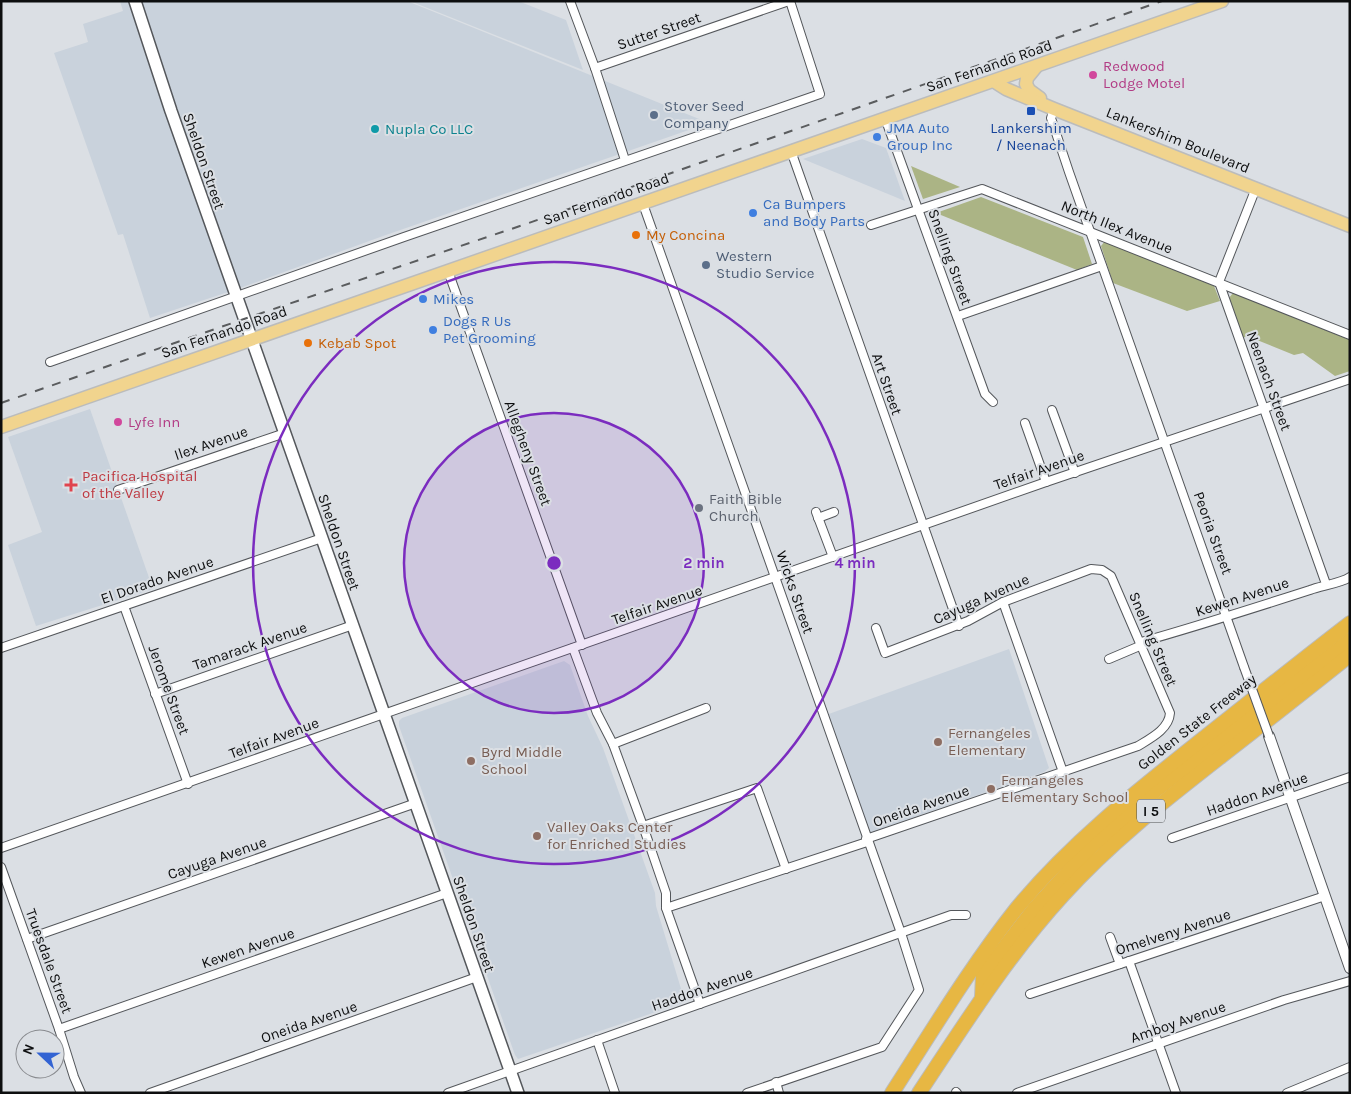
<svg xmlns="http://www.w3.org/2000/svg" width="1351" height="1094" viewBox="0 0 1351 1094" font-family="Karla,sans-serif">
<rect width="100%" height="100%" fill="#dbdfe4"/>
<g fill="#c9d2dc">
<path d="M120 1H407L709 123 383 236 240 288 150 318 123 234 118 235 54 53 88 42 83 24 123 11Z"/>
<path d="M410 1H518L566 20 583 70Z"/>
<path d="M862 139 886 148 905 201 803 159Z"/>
<path d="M90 409 153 589 36 626 8 545 42 532 8 437Z"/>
<path d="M1009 649 1049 768 1044 772 868 833 826 715Z"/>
<path d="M564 661 570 665 588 716 603 748 655 893 656 906 685 1002 518 1059 515 1055 399 726V721L402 718Z"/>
</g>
<g fill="#abb485">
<path d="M911 166 960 187 923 199Z"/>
<path d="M981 197 1083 237 1092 264 1077 270 936 213Z"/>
<path d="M1105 241 1214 286 1220 301 1187 311 1113 283 1101 246Z"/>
<path d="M1233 293 1350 340V371L1335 376 1303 353 1294 355 1247 336 1243 338 1229 298Z"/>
</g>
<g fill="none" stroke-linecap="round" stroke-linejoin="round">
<g stroke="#54575b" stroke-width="10">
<g id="minor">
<path d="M570 1 595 68 625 160"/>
<path d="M595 68 789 1"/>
<path d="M1054 109 1051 118 1069 172 1244 667"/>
<path d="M885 118 985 394 993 402"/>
<path d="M791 151 959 626"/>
<path d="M1256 188 1219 282 1326 584"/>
<path d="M643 204 901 933 919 990 882 1047 747 1093"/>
<path d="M871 225 982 189 1350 335"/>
<path d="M448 271 582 645"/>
<path d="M958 316 1102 266"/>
<path d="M50 362 404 237 820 94 790 1"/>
<path d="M1052 410 1075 473"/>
<path d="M1025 423 1046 482"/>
<path d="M118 490 285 433"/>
<path d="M816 512 833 557"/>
<path d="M818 518 834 512"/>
<path d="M1003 602 1063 772"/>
<path d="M124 606 188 784"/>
<path d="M1141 642C1198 626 1254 608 1310 590 1320 586 1342 583 1350 577"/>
<path d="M1 648 322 538"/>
<path d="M573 648 597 713 613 744 643 826 666 893V908L700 1004"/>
<path d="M1109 659 1142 645"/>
<path d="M155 694 353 625"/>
<path d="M613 744 706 708"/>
<path d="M643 826 757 788 786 869"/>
<path d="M1172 838 1350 777"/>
<path d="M866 839 1138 746C1151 738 1169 729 1170 713L1111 576 1102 570 1091 569 1003 602 968 621 885 653 876 628"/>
<path d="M1 848 1046 482 1350 379"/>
<path d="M1 867 59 1029 74 1077 81 1093"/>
<path d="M666 908 867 842"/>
<path d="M1110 937 1120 964"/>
<path d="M27 939 416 803"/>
<path d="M1129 961 1176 1093"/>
<path d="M1030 994 1325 896"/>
<path d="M59 1029 447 893"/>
<path d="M597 1040 615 1093"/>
<path d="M776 1082 779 1093"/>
<path d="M956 1092 957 1093"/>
<path d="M150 1093 477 977"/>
<path d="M448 1093 951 915H966"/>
<path d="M1017 1093 1284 1000 1350 981"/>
<path d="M1287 1093 1350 1067"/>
</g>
</g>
<g stroke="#54575b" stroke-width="12">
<path id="tertiary" d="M1269 736 1350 968"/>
</g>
<g stroke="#54575b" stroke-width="14">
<path id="secondary" d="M135 1 171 111 518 1093"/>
</g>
<g stroke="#bbbcbc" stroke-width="15">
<g id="primary">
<path d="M1036 67 1027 78 1026 84 1029 90 1040 98"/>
<path d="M995 82 1006 89 1054 109 1350 226"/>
<path d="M1 427 1222 1"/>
</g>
</g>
<g stroke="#bbbcbc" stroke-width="16">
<g id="motorway">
<path d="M982 997 983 975 1034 909 1091 847 1155 791 1350 640"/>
<path d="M892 1093C932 1031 971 966 1017 908 1069 845 1132 795 1195 745 1247 704 1298 663 1350 623"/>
<path d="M919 1093C964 1025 1008 955 1063 895 1110 843 1164 801 1219 758 1263 724 1306 690 1350 655"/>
</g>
</g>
<use href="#minor" stroke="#fff" stroke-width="8"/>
<use href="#tertiary" stroke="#fff" stroke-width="10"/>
<use href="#secondary" stroke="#fff" stroke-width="11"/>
<use href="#primary" stroke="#f1d48e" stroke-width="12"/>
<use href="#motorway" stroke="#e7b743" stroke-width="14"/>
<path stroke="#5a5c5e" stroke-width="2" stroke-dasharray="9 9" stroke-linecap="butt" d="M1 403 244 319 523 225 1162 1"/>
<g stroke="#54575b" stroke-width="10" stroke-linecap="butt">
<path id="minor-bridge" d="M1244 667 1269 736"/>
</g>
<use href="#minor-bridge" stroke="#fff" stroke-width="8"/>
</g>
<circle cx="554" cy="563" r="150" fill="#7b2cbf" fill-opacity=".12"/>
<g fill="none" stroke="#7b2cbf" stroke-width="2.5">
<circle cx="554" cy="563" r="150"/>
<circle cx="554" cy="563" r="301"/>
</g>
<g fill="#d1479c" stroke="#dbdfe4" stroke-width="2">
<circle cx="1093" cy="75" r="5"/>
<circle cx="118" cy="422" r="5"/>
</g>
<rect fill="#1a4fb4" stroke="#dbdfe4" stroke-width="2" x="1026" y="106" width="10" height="10" rx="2.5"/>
<g fill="#5c6f8a" stroke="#dbdfe4" stroke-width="2">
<circle cx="654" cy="115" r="5"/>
<circle cx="706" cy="265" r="5"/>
</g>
<circle fill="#0f9aa8" stroke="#dbdfe4" stroke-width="2" cx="375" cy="129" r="5"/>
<g fill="#3f7fe0" stroke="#dbdfe4" stroke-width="2">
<circle cx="877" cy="137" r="5"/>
<circle cx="753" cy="213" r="5"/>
<circle cx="423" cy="299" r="5"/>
<circle cx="433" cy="330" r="5"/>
</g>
<g fill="#e8710a" stroke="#dbdfe4" stroke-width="2">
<circle cx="636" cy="235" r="5"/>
<circle cx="308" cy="343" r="5"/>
</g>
<path fill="#e0444e" stroke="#dbdfe4" stroke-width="2" d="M68.5 477.5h5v5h5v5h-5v5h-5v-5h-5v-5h5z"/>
<circle fill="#6b7280" stroke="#dbdfe4" stroke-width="2" cx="699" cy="508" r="5"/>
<g fill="#8d6e63" stroke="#dbdfe4" stroke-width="2">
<circle cx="938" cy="742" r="5"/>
<circle cx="471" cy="761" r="5"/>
<circle cx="991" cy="789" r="5"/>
<circle cx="537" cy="836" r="5"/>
</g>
<g text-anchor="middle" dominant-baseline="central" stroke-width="4" stroke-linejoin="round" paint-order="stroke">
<rect fill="#dbdfe4" stroke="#4b4d4f" stroke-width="1" x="1137" y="799.5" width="28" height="23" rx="4"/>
<g font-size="14" font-weight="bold" fill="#0d0e0f">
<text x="1151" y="811">I 5</text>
</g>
<g font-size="15" fill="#0d0e0f" stroke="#dbdfe4">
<text transform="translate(659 31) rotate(-19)">Sutter Street</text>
<text transform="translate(989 66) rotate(-19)">San Fernando Road</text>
<text transform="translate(1178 140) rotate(22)">Lankershim Boulevard</text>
<text transform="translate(204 161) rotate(71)">Sheldon Street</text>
<text transform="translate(606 199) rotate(-19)">San Fernando Road</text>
<text transform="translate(1117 227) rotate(22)">North Ilex Avenue</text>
<text transform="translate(950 257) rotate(70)">Snelling Street</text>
<text transform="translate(224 332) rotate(-19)">San Fernando Road</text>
<text transform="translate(1269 381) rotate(70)">Neenach Street</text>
<text transform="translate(887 384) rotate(71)">Art Street</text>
<text transform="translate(211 443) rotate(-19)">Ilex Avenue</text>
<text transform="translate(528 453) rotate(70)">Allegheny Street</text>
<text transform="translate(1039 470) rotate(-19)">Telfair Avenue</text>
<text transform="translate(1213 533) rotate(70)">Peoria Street</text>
<text transform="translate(339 542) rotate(71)">Sheldon Street</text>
<text transform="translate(157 580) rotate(-19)">El Dorado Avenue</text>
<text transform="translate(795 592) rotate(71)">Wicks Street</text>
<text transform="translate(1242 597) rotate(-18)">Kewen Avenue</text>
<text transform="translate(981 599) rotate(-24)">Cayuga Avenue</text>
<text transform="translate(657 605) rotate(-19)">Telfair Avenue</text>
<text transform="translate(1153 639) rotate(67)">Snelling Street</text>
<text transform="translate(250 646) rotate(-19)">Tamarack Avenue</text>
<text transform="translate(169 690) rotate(70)">Jerome Street</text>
<text transform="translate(1197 722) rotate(-38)">Golden State Freeway</text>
<text transform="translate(274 738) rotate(-20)">Telfair Avenue</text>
<text transform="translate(1257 794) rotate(-19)">Haddon Avenue</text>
<text transform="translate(921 806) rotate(-19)">Oneida Avenue</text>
<text transform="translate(217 858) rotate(-19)">Cayuga Avenue</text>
<text transform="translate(474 924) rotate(71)">Sheldon Street</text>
<text transform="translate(1173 932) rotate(-18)">Omelveny Avenue</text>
<text transform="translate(248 948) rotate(-19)">Kewen Avenue</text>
<text transform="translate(49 961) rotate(70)">Truesdale Street</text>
<text transform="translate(702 989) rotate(-19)">Haddon Avenue</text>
<text transform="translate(309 1022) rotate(-19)">Oneida Avenue</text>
<text transform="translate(1178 1022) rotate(-19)">Amboy Avenue</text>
</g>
<g font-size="15" fill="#b23c85" stroke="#dbdfe4" text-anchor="start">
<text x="1103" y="66">Redwood<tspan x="1103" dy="17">Lodge Motel</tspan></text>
<text x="128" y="422">Lyfe Inn</text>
</g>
<g font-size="15" fill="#4e5e75" stroke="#dbdfe4" text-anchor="start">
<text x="664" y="106">Stover Seed<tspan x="664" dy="17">Company</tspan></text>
<text x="716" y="256">Western<tspan x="716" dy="17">Studio Service</tspan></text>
</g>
<g font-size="15" fill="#366cbe" stroke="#dbdfe4" text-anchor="start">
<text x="887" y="128">JMA Auto<tspan x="887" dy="17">Group Inc</tspan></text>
<text x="763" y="204">Ca Bumpers<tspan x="763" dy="17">and Body Parts</tspan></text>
<text x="433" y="299">Mikes</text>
<text x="443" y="321">Dogs R Us<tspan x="443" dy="17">Pet Grooming</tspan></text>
</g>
<g font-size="15" fill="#164399" stroke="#dbdfe4">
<text x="1031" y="128">Lankershim<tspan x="1031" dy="17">/ Neenach</tspan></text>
</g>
<g font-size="15" fill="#0d838f" stroke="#dbdfe4" text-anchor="start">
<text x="385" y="129">Nupla Co LLC</text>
</g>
<g font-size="15" fill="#c56008" stroke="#dbdfe4" text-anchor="start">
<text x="646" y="235">My Concina</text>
<text x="318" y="343">Kebab Spot</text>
</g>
<g font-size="15" fill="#be3a42" stroke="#dbdfe4" text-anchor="start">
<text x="82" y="476">Pacifica Hospital<tspan x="82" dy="17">of the Valley</tspan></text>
</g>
<g font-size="15" fill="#5b616d" stroke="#dbdfe4" text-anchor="start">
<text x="709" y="499">Faith Bible<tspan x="709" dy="17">Church</tspan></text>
</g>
<g font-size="15" fill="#785e54" stroke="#dbdfe4" text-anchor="start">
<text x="948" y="733">Fernangeles<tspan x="948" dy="17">Elementary</tspan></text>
<text x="481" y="752">Byrd Middle<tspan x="481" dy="17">School</tspan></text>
<text x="1001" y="780">Fernangeles<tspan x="1001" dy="17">Elementary School</tspan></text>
<text x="547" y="827">Valley Oaks Center<tspan x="547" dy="17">for Enriched Studies</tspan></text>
</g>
</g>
<circle cx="554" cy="563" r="8" fill="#7b2cbf" stroke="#dbdfe4" stroke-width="2.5"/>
<g font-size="15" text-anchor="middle" font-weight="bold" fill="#7b2cbf" stroke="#dbdfe4" stroke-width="4" stroke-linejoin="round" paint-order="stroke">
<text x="704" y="568">2 min</text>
<text x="855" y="568">4 min</text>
</g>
<rect width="1351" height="1094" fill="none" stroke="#0d0e0f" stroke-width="5"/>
<g transform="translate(40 1054) rotate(292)"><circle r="24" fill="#dbdfe4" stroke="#898b8f"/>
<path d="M0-4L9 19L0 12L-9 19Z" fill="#3263d3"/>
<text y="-8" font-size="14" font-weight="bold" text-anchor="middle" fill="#0d0e0f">N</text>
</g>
</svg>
